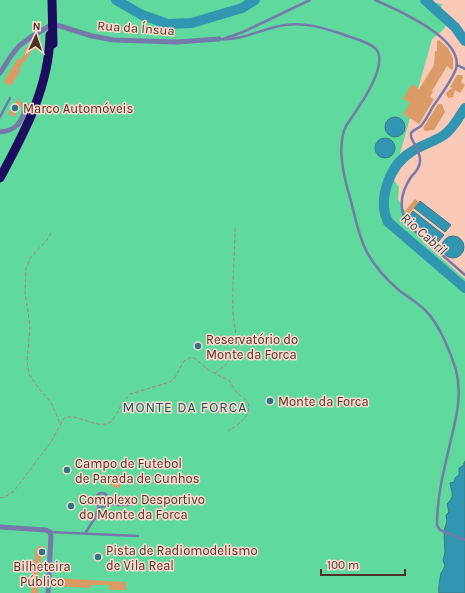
<svg xmlns="http://www.w3.org/2000/svg" width="465" height="593" viewBox="0 0 465 593" font-family="Karla,sans-serif">
<rect width="100%" height="100%" fill="#fbc9b8"/>
<path fill="#5fd99e" d="M0 0H433L436 3 442 4 441 8 452 19 441 32 432 39 393 179 399 187 398 199 423 242 465 279V593H0Z"/>
<g fill="#3196b1" stroke="#3b7887">
<circle cx="395" cy="127" r="10"/>
<circle cx="385" cy="148" r="10"/>
<path d="M420 201 451 225 445 232 414 208Z"/>
<path d="M413 211 444 235 438 242 408 218Z"/>
<circle cx="453" cy="247" r="11"/>
<path d="M465 461V593H439C438 588 440 579 441 573L442 572 445 566 443 560 445 553 444 531 447 521 446 515 449 512 447 504C455 496 452 495 450 483L454 482 455 478 459 475V468L463 466Z"/>
</g>
<g fill="none" stroke-linecap="round" stroke-linejoin="round">
<g stroke="#3196b1" stroke-width="10">
<path d="M116 0 142 15 168 24 192 23 242 8 255 0"/>
<path d="M425 0 455 27 465 41"/>
<path d="M465 108C459 117 453 129 444 135 434 142 421 145 411 152 390 165 377 199 388 222L465 288"/>
</g>
</g>
<g fill="#db9b67">
<path d="M439 40 448 48 453 58V68L452 70 447 66 432 91 433 92 430 97 434 99 419 124 403 114 410 103 403 98 412 84 419 89 434 65 435 51H437V41Z"/>
<path d="M33 42 37 47 33 51 32 50 25 62 21 59 25 52 24 50Z"/>
<path d="M18 58 24 61 19 69 21 70 11 86 3 82Z"/>
<path d="M457 75H462L463 77 461 82 465 85 460 93 455 90 453 97 448 98 446 93 452 88 450 87Z"/>
<path d="M17 99 23 104 13 117 8 114Z"/>
<path d="M438 104H442L445 112 434 130 425 131 423 128Z"/>
<path d="M415 199 419 202 409 214 405 211Z"/>
<path d="M115 474 123 479 119 489 110 485Z"/>
<path d="M38 546H44L43 558H41V562H39L38 593H31L33 561H35V549H38Z"/>
<path d="M55 578 126 582V590H109V585H91V588L54 586Z"/>
</g>
<g fill="none" stroke-linecap="round" stroke-linejoin="round">
<g stroke="#ae8475" stroke-width="1" stroke-dasharray="4 2" stroke-linecap="butt">
<path d="M51 233 47 240 31 257 26 268 25 292 30 326 27 362 29 374 37 386 52 404 60 424"/>
<path d="M215 373C223 367 232 361 235 351 239 338 233 324 233 311 232 283 235 254 235 225"/>
<path d="M0 498 5 497 14 491 51 442 64 418C80 412 96 432 112 421L124 401 130 394 170 382 174 379 184 361 189 358H194L210 371 230 381 235 391 247 401C254 415 238 425 228 431"/>
</g>
<g stroke="#767aaa" stroke-width="2.5">
<path d="M375 0C396 9 465 39 456 69 451 82 440 96 432 108 429 114 425 121 421 126 417 129 414 129 411 133V137C414 144 421 153 420 161 420 167 415 173 411 177 401 192 398 209 408 225L465 275"/>
<path d="M220 39C242 41 263 28 285 25 305 22 324 28 342 34 352 38 368 41 376 49 390 66 356 111 346 126 337 145 343 172 348 191 355 212 357 235 368 254 376 268 388 281 400 291 409 298 418 303 426 311 439 324 451 353 456 370 463 397 455 422 449 448 443 473 437 499 437 525L440 530 465 540"/>
<path d="M223 39 243 32 310 0"/>
<path d="M457 65 465 69"/>
<path d="M0 117 10 98"/>
<circle cx="102" cy="500" r="7"/>
<path d="M108 503 116 505H130"/>
<path d="M50 532 138 536"/>
<path d="M86 532 95 518 99 506"/>
</g>
<g stroke="#767aaa" stroke-width="5">
<path d="M0 73 11 56 19 46 31 37 51 25 60 26 92 36 114 40 177 42 219 39"/>
<path d="M0 132C19 130 21 121 27 106"/>
<path d="M0 527 46 530 50 532 51 536 48 593"/>
</g>
<path stroke="#1c0d5e" stroke-width="9" d="M0 178C24 133 49 88 50 35"/>
<path stroke="#1c0d5e" stroke-width="9" d="M52 0 53 44"/>
</g>
<g fill="#327386" stroke="#fddbcf" stroke-width="1.5">
<circle cx="15" cy="108" r="4"/>
<circle cx="198" cy="346" r="4"/>
<circle cx="270" cy="401" r="4"/>
<circle cx="67" cy="470" r="4"/>
<circle cx="71" cy="506" r="4"/>
<circle cx="42" cy="552" r="4"/>
<circle cx="98" cy="557" r="4"/>
</g>
<g text-anchor="middle" dominant-baseline="central" stroke-width="3" stroke-linejoin="round" paint-order="stroke">
<g font-size="13" fill="#513125" stroke="#fddbcf">
<text transform="translate(136 28) rotate(4)">Rua da Ínsua</text>
</g>
<g font-size="13" fill="#513125" stroke="#fddbcf" text-anchor="start">
<text x="23" y="108">Marco Automóveis</text>
<text x="206" y="339">Reservatório do<tspan x="206" dy="15">Monte da Forca</tspan></text>
<text x="278" y="401">Monte da Forca</text>
<text x="75" y="463">Campo de Futebol<tspan x="75" dy="15">de Parada de Cunhos</tspan></text>
<text x="79" y="499">Complexo Desportivo<tspan x="79" dy="15">do Monte da Forca</tspan></text>
<text x="106" y="550">Pista de Radiomodelismo<tspan x="106" dy="15">de Vila Real</tspan></text>
<text x="42" y="566" text-anchor="middle">Bilheteira<tspan x="42" dy="15">Público</tspan></text>
</g>
<g font-size="14" font-style="italic" fill="#304d57" stroke="#fddbcf">
<text transform="translate(424 234) rotate(41)">Rio Cabril</text>
</g>
<g font-size="14" letter-spacing="1" fill="#1d5261" stroke="#fddbcf">
<text x="185" y="407">MONTE DA FORCA</text>
</g>
</g>
<g transform="translate(36 36) rotate(3)" stroke="#fddbcf" stroke-width="3" paint-order="stroke">
<path d="M0-3L7 15L0 10L-7 15Z" fill="#513125"/>
<text y="-6" font-size="11" font-weight="bold" text-anchor="middle" fill="#513125">N</text>
</g>
<path d="M321 569v6h84v-6" fill="none" stroke="#513125" stroke-width="2"/>
<text x="327" y="569" font-size="12" fill="#513125" stroke="#fddbcf" stroke-width="3" paint-order="stroke">100 m</text>
</svg>
